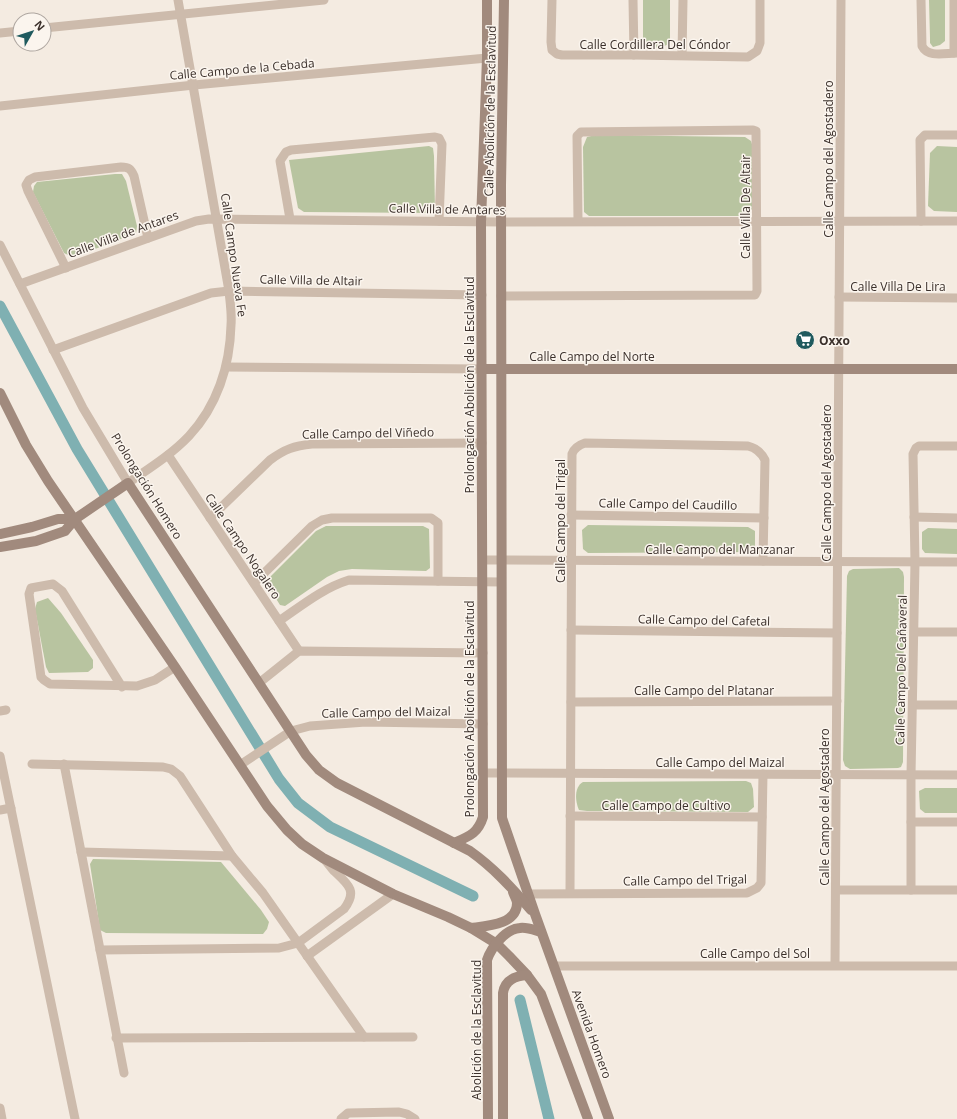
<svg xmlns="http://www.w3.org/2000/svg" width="957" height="1119" viewBox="0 0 957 1119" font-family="'Open Sans',sans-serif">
<rect width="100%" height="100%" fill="#f4ebe1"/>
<g fill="#b8c4a0">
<path d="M643 0H670V43C665 47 652 50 647 45 645 44 644 40 643 39Z"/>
<path d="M929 0H945V41L940 45 933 47 930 43V38Z"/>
<path d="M596 135 745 137 751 141 755 154 753 208 748 214 742 216H589L584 212 583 147 587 137Z"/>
<path d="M429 146 433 148 434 156 435 211 431 213 304 212 298 208 289 160Z"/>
<path d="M937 146 957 147V212L934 211 928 206 930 153Z"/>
<path d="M115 174H122L126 181 137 226 136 233 77 256H70L64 253 33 192 34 186 37 182Z"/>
<path d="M588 525 748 527 755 531V549L752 552 588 553 583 549 582 530Z"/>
<path d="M326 526H423L429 529 430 568 426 571 352 569 339 571 327 577 285 606 280 605 267 584 270 577 316 531Z"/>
<path d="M928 528 957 529V554L925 553 922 549V532Z"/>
<path d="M899 568 903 572 904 577 903 762 901 767 898 768 850 769 845 766 843 760 847 576 849 571 853 569Z"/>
<path d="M48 598 61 613 93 660V668L88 672 49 673 46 667 35 609 37 602Z"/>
<path d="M746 781 751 783 753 789 754 807 748 812 587 811 579 810C575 801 574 787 583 782Z"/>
<path d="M925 788H957V813H925L920 809 919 791Z"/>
<path d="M93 859 221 862 261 910 269 922 267 929 263 934 106 933 100 930 90 864Z"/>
</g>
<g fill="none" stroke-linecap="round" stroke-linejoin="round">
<g stroke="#7fb0b2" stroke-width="11">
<path d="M0 306 77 449 279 779 298 803 330 827 473 896"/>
<path d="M520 1000 549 1119"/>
</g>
<g stroke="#cdbbac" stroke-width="9">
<path d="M552 0 551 42 552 50 557 54 562 55H634L748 57 757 51 760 43V0"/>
<path d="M633 0 634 55"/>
<path d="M921 0 922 46C928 58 945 53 957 53"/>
<path d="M44 28 324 0"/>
<path d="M0 33 20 31"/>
<path d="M954 53V0"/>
<path d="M682 55 683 0"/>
<path d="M0 106 194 85 487 58"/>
<path d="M290 219 280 161 286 152 291 150 435 137 439 138 442 144 439 221"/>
<path d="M921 221 920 140 925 135H957"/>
<path d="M0 245 83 408 128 483C148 469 171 455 189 436 217 406 230 366 231 325 232 314 230 302 229 291L178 0"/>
<path d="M66 268 28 191 26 185 29 180 35 177 121 167C129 167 131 169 134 176L148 238"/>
<path d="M20 284 196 221 209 219 502 222 957 221"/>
<path d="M501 296 755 295 757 291 756 131 753 130 581 132 577 136 578 221"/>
<path d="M839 297 957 298"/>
<path d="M53 350 211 293 229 291 482 295"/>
<path d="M226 367 482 369"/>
<path d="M168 455 299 651"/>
<path d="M571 515 764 518"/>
<path d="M914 517 957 518"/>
<path d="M210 518 270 460C285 449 294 446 312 444L482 443"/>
<path d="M483 560 957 562"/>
<path d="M254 583 312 526 322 520 332 518H431L438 523V581"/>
<path d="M279 621C301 606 323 588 349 580L501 582"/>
<path d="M571 630 837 633"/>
<path d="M914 632H957"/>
<path d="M259 683 299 651 483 653"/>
<path d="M122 687 62 591 53 584 31 588 29 594 41 677 44 680 50 684 137 686 155 680 175 667"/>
<path d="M571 702 837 701"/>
<path d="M913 705H957"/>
<path d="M0 711 6 710"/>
<path d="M0 756 75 1119"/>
<path d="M32 764 163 767 171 769 180 776 232 856 263 893 364 1037"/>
<path d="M64 764 124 1073"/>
<path d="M240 765 291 731 310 726 366 722 483 724"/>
<path d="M483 773 957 775"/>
<path d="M0 810 11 808"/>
<path d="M570 816 762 817"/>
<path d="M911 822H957"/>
<path d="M81 852 232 856"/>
<path d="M836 890H957"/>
<path d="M911 890V775L915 562 913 454 916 448 919 446H957"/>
<path d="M570 893 572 454C574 448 579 445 585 443L748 446C756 448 761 452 765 460L763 561"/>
<path d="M528 894 747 893 757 888 761 883 763 774"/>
<path d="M100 950 279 948 298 943 344 909C358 891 348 884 334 871 331 868 328 863 324 859"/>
<path d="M307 956 393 894"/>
<path d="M835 965 841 0"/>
<path d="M554 966H957"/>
<path d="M116 1038 413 1037"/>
<path d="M0 1108 2 1119"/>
<path d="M341 1119 348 1113 399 1112 407 1114 415 1119"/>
</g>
<g stroke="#a18a7d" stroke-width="10">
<path d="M504 0 501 185 502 818 535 914 609 1119"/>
<path d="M482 369H957"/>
<path d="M0 393 26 445 48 481 175 667 267 806 287 830 302 844 323 858 393 894 448 917 471 928 497 944 509 956 527 975 541 994 588 1119"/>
<path d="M0 534 32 527 58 519H75"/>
<path d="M0 547 36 541 65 531 75 519 128 483 306 755 319 770 337 783 470 851C494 868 512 888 531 910"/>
<path d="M454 843C470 836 478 833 483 817L481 222 487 58V0"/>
<path d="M471 928C486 926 517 925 517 903 517 900 514 895 513 892"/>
<path d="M488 1119 487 960C491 948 505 929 520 928 527 927 534 930 541 932"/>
<path d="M503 1119V993C505 980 515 976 527 975"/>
</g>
</g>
<defs>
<g id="supermarket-disc" transform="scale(1)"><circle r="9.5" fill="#1f5a5e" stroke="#fbf5ee"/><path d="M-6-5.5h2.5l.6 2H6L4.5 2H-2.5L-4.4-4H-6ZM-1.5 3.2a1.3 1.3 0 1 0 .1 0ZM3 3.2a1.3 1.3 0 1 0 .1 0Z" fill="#fff"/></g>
</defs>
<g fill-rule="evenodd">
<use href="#supermarket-disc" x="805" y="340"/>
</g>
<g text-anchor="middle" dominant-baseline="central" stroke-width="3" stroke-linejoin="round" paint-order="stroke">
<g font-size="12" fill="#3b302b" stroke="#fbf5ee">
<text x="655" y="44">Calle Cordillera Del Cóndor</text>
<text transform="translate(242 69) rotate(-5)">Calle Campo de la Cebada</text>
<text transform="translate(490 111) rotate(-89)">Calle Abolición de la Esclavitud</text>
<text transform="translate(828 159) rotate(-90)">Calle Campo del Agostadero</text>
<text transform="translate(745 207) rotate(-90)">Calle Villa De Altair</text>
<text transform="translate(447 209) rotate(1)">Calle Villa de Antares</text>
<text transform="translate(123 234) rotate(-20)">Calle Villa de Antares</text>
<text transform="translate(234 255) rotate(82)">Calle Campo Nueva Fe</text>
<text transform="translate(311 280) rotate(1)">Calle Villa de Altair</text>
<text x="898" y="286">Calle Villa De Lira</text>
<text x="592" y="356">Calle Campo del Norte</text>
<text transform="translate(469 385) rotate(-90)">Prolongación Abolición de la Esclavitud</text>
<text transform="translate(368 433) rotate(-1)">Calle Campo del Viñedo</text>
<text transform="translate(826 483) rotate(-90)">Calle Campo del Agostadero</text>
<text transform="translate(147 486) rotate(58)">Prolongación Homero</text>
<text transform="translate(668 504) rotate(1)">Calle Campo del Caudillo</text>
<text transform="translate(560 521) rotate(-90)">Calle Campo del Trigal</text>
<text transform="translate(243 546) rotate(56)">Calle Campo Nogalero</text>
<text x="720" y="549">Calle Campo del Manzanar</text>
<text transform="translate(704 620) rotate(1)">Calle Campo del Cafetal</text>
<text transform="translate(901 670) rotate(-89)">Calle Campo Del Cañaveral</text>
<text x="704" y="690">Calle Campo del Platanar</text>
<text transform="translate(469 709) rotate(-90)">Prolongación Abolición de la Esclavitud</text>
<text transform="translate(386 712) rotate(-1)">Calle Campo del Maizal</text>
<text x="720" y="762">Calle Campo del Maizal</text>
<text x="666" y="805">Calle Campo de Cultivo</text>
<text transform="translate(824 807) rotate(-90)">Calle Campo del Agostadero</text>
<text transform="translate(685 880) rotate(-1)">Calle Campo del Trigal</text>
<text x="755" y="953">Calle Campo del Sol</text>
<text transform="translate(476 1030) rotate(-90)">Abolición de la Esclavitud</text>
<text transform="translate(592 1034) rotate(70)">Avenida Homero</text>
</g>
<g font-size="12" font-weight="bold" fill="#3b302b" stroke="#fbf5ee" text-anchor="start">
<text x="819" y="340">Oxxo</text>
</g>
</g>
<g transform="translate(32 32) rotate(51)"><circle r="19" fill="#fbf5ee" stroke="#aea6a0"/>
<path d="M0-3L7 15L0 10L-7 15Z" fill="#1f5a5e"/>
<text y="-6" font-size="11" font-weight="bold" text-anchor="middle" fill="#3b302b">N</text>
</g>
</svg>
